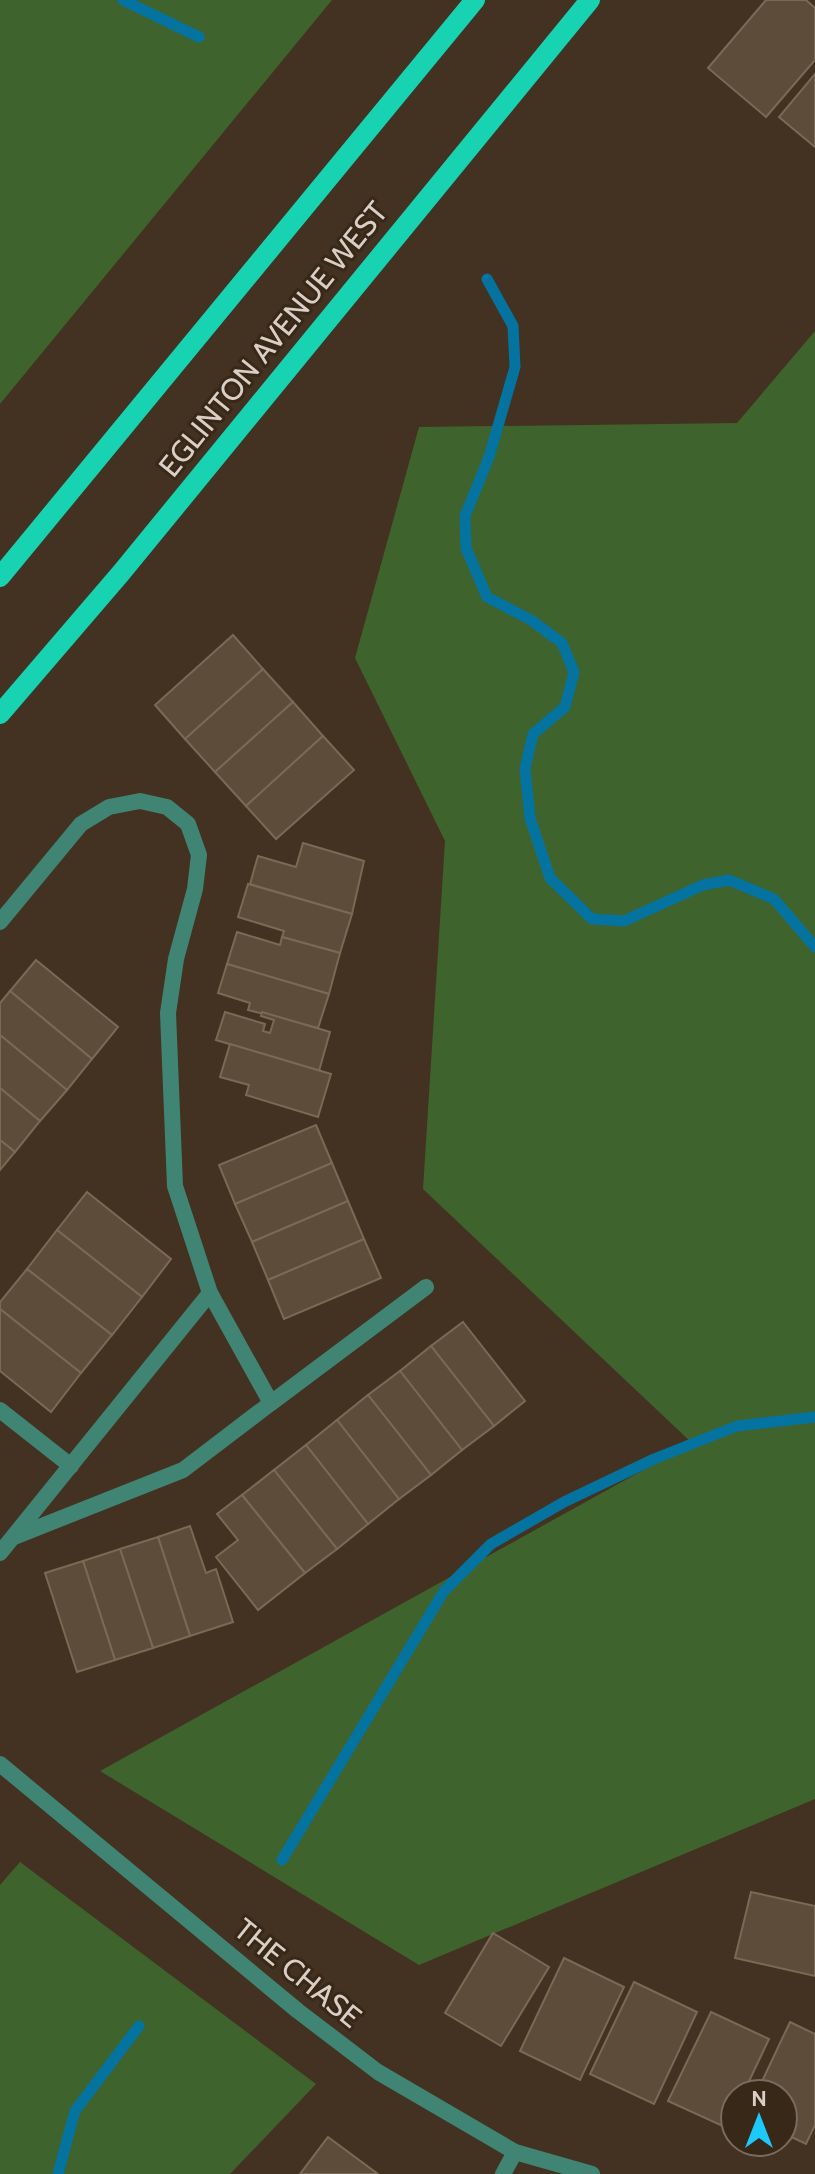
<svg xmlns="http://www.w3.org/2000/svg" width="815" height="2174" viewBox="0 0 815 2174" font-family="Cabin,sans-serif">
<rect width="100%" height="100%" fill="#433221"/>
<g fill="#3f632c">
<path d="M0 0H332L0 404Z"/>
<path d="M815 331V1799L419 1965 100 1771 692 1443 423 1189 445 841 355 658 419 427 737 423Z"/>
<path d="M20 1862 316 2084 230 2174H0V1885Z"/>
</g>
<g fill="none" stroke-linecap="round" stroke-linejoin="round">
<g stroke="#05739f" stroke-width="11">
<path d="M123 0 199 37"/>
<path d="M487 279 513 326 515 367 489 457 465 516 466 548 487 597 531 620 562 643 574 672 565 707 533 734 525 769 530 818 550 878 592 919 624 921 703 885 729 880 774 899 815 947"/>
<path d="M282 1860 444 1591 491 1544 564 1502 654 1459 737 1426 815 1417"/>
<path d="M58 2174 75 2111 139 2026"/>
</g>
</g>
<g fill="#5c4c39" stroke="#7a6955" stroke-width="2">
<path d="M766 0H806L815 8V60L766 117 708 68Z"/>
<path d="M815 74V147L779 117Z"/>
<path d="M233 635 263 669 185 739 155 705Z"/>
<path d="M263 669 293 702 215 772 185 739Z"/>
<path d="M293 702 323 736 246 806 215 772Z"/>
<path d="M323 736 354 770 276 839 246 806Z"/>
<path d="M303 843 364 861 352 914 250 884 258 856 296 867Z"/>
<path d="M248 884 352 914 340 953 282 937 284 931 238 917Z"/>
<path d="M237 932 280 945 282 937 340 953 329 994 227 964Z"/>
<path d="M36 960 118 1027 92 1059 10 991Z"/>
<path d="M227 964 329 994 318 1028 248 1010 250 1003 218 993Z"/>
<path d="M10 991 92 1059 67 1090 0 1035V1003Z"/>
<path d="M225 1012 265 1024 263 1031 270 1033 274 1020 261 1016 262 1012 330 1032 319 1071 216 1040Z"/>
<path d="M0 1035 67 1090 40 1121 0 1088Z"/>
<path d="M230 1044 331 1074 318 1117 246 1095 249 1085 220 1077Z"/>
<path d="M0 1088 40 1121 15 1152 0 1140Z"/>
<path d="M316 1125 332 1163 235 1204 219 1165Z"/>
<path d="M0 1140 15 1152 0 1170Z"/>
<path d="M332 1163 348 1201 252 1242 235 1204Z"/>
<path d="M87 1192 171 1259 142 1297 57 1230Z"/>
<path d="M348 1201 364 1239 268 1280 252 1242Z"/>
<path d="M57 1230 142 1297 112 1335 27 1269Z"/>
<path d="M364 1239 381 1278 284 1319 268 1280Z"/>
<path d="M27 1269 112 1335 81 1373 0 1309V1302Z"/>
<path d="M0 1309 81 1373 51 1412 0 1371Z"/>
<path d="M463 1322 525 1401 494 1426 431 1346Z"/>
<path d="M431 1346 494 1426 462 1450 400 1371Z"/>
<path d="M400 1371 462 1450 431 1475 368 1395Z"/>
<path d="M368 1395 431 1475 399 1499 337 1420Z"/>
<path d="M337 1420 399 1499 368 1524 306 1445Z"/>
<path d="M306 1445 368 1524 337 1549 274 1470Z"/>
<path d="M274 1470 337 1549 305 1573 242 1495Z"/>
<path d="M242 1495 305 1573 258 1610 216 1557 238 1540 217 1514Z"/>
<path d="M190 1526 206 1573 216 1569 233 1622 190 1636 158 1537Z"/>
<path d="M158 1537 190 1636 153 1648 120 1549Z"/>
<path d="M120 1549 153 1648 115 1660 83 1561Z"/>
<path d="M83 1561 115 1660 77 1672 45 1573Z"/>
<path d="M751 1892 815 1906V1976L735 1958Z"/>
<path d="M493 1933 549 1967 501 2046 445 2013Z"/>
<path d="M564 1958 624 1987 580 2080 520 2051Z"/>
<path d="M634 1982 697 2012 654 2104 590 2074Z"/>
<path d="M711 2012 769 2039 743 2094H735V2111L727 2128 668 2101Z"/>
<path d="M790 2022 815 2034V2125L806 2144 783 2133V2094H756Z"/>
<path d="M328 2137 378 2174H300Z"/>
</g>
<g fill="none" stroke-linecap="round" stroke-linejoin="round">
<g stroke="#408574" stroke-width="16">
<path d="M0 922 81 824 109 807 140 801 167 807 188 824 199 855 195 889 176 959 168 1013 175 1186 210 1293 271 1403 426 1287"/>
<path d="M0 1410 71 1466"/>
<path d="M14 1537 183 1470 271 1403"/>
<path d="M0 1553 210 1293"/>
</g>
<path stroke="#408574" stroke-width="16" d="M503 2174 515 2152"/>
<path stroke="#408574" stroke-width="16" d="M0 1764 298 2011 378 2072 515 2152 592 2174"/>
<g stroke="#17d3b2" stroke-width="20">
<path d="M0 577 475 0"/>
<path d="M0 714 121 573 590 0"/>
</g>
</g>
<g text-anchor="middle" dominant-baseline="central" stroke-width="6" stroke-linejoin="round" paint-order="stroke">
<g font-size="30" fill="#dacfc6" stroke="#382818">
<text transform="translate(273 339) rotate(-51)">EGLINTON AVENUE WEST</text>
<text transform="translate(298 1973) rotate(39)">THE CHASE</text>
</g>
</g>
<g transform="translate(759 2118)"><circle r="38" fill="#382818" stroke="#796b5e" stroke-width="2"/>
<path d="M0-6L14 30L0 20L-14 30Z" fill="#1dc9fc"/>
<text y="-12" font-size="22" font-weight="bold" text-anchor="middle" fill="#dacfc6">N</text>
</g>
</svg>
